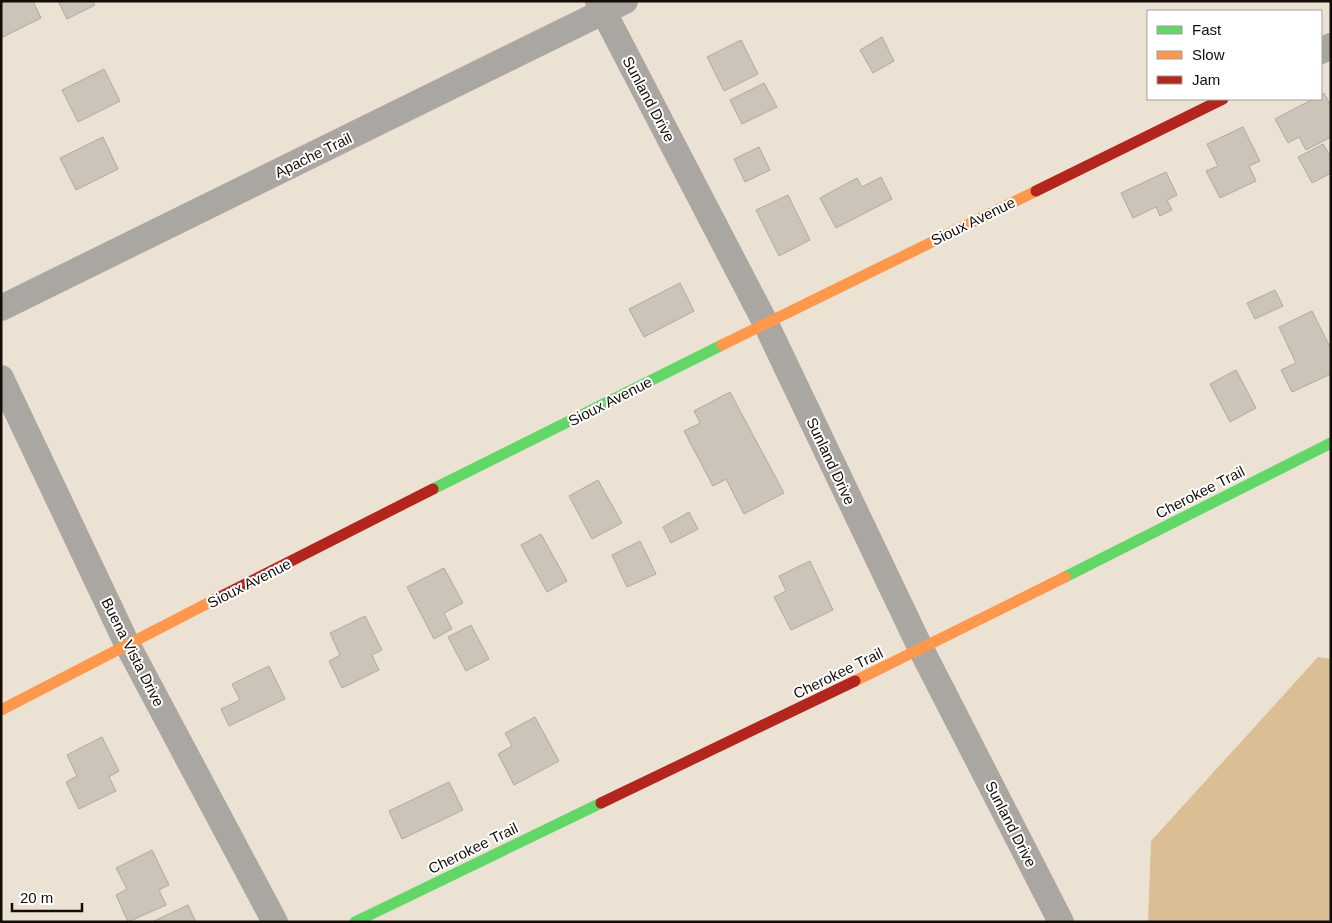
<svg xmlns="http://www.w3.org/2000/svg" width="1332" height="923" viewBox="0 0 1332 923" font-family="Helvetica,sans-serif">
<rect width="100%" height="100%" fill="#ece2d4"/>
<path fill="#dbbe94" d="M1318 657 1331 659V922H1148L1151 841Z"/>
<g fill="#ccc4b9" stroke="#b1a99e">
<path d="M1 1H33L41 18 1 38Z"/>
<path d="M58 1H92L95 5 67 19Z"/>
<path d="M882 37 894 61 873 73 860 50Z"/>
<path d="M741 40 758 74 724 91 707 57Z"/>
<path d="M104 69 120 101 78 122 62 90Z"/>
<path d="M764 83 777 107 742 124 730 100Z"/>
<path d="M1324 93 1331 106V137L1306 150 1299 137 1288 143 1275 119 1313 99H1321V95Z"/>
<path d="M1243 127 1260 161 1249 166 1256 181 1220 198 1206 171 1218 166 1207 144Z"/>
<path d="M103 137 118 169 76 190 60 158Z"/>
<path d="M1323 144 1331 157V173L1312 183 1298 157Z"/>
<path d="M759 147 770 170 745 182 734 159Z"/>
<path d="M1166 172 1177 195 1167 200 1172 210 1160 216 1156 207 1133 218 1121 193Z"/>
<path d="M881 177 892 199 836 228 820 198 857 178 862 187Z"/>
<path d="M788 195 810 240 779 256 756 210Z"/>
<path d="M680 283 694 311 644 337 629 309Z"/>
<path d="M1275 290 1283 306 1255 319 1247 303Z"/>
<path d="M1312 311 1331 349V374L1292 392 1281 370 1296 363 1279 327Z"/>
<path d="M1236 370 1256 408 1230 422 1210 384Z"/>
<path d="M730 392 784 493 744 514 726 479 713 486 684 431 700 423 694 411Z"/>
<path d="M598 480 622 523 592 539 569 496Z"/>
<path d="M689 512 698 529 671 543 663 527Z"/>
<path d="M541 534 567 581 547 592 521 545Z"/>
<path d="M640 541 656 574 627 587 612 555Z"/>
<path d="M810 561 833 610 791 630 774 597 786 591 779 576Z"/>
<path d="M444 568 463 603 444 613 452 629 434 639 407 587Z"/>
<path d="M365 616 382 650 372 655 379 670 342 688 329 661 340 655 330 633Z"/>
<path d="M471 625 489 659 466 671 448 637Z"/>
<path d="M269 666 285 699 229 726 221 709 240 700 232 684Z"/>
<path d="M535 717 559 761 514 785 498 754 512 746 505 733Z"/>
<path d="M102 737 119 771 109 777 116 791 79 809 66 782 77 776 67 755Z"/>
<path d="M449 782 463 810 402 839 389 811Z"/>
<path d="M152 850 169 885 159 890 166 905 128 922 116 895 127 889 116 868Z"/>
<path d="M188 905 196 922H152Z"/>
</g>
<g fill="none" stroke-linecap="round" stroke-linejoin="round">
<g stroke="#aaa6a1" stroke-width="26">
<path d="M598 1 765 322 921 649 1061 922"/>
<path d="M1321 51 1331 46"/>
<path d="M1 308 625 1"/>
<path d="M1 378 127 644 275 922"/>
</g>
<g stroke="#63d668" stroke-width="11">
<path d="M433 489 722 345"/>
<path d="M1065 577 1331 443"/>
<path d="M355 922 601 803"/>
</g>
<g stroke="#ff974d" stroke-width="11">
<path d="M722 345 1036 191"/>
<path d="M855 681 1065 577"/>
<path d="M1 710 214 600"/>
</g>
<g stroke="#b3261e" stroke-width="11">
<path d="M1036 191 1223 99"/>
<path d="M214 600 433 489"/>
<path d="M601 803 855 681"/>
</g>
</g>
<g text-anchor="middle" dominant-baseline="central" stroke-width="4" stroke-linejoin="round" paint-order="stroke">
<g font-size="15" fill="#140d06" stroke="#fff">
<text transform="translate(649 99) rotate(62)">Sunland Drive</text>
<text transform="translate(313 155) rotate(-26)">Apache Trail</text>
<text transform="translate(973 221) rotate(-26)">Sioux Avenue</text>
<text transform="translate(610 401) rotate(-27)">Sioux Avenue</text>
<text transform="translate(831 461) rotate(65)">Sunland Drive</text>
<text transform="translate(1200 492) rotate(-27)">Cherokee Trail</text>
<text transform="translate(249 583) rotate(-27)">Sioux Avenue</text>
<text transform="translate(133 652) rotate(63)">Buena Vista Drive</text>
<text transform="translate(838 673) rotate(-26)">Cherokee Trail</text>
<text transform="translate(1011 824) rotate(63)">Sunland Drive</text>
<text transform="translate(473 848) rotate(-26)">Cherokee Trail</text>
</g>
</g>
<rect width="1332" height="923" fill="none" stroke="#140d06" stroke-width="5"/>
<rect x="1147" y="10" width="175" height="90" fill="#ffffff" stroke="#a19e9b"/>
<rect x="1157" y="26" width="25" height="8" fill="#63d668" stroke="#a19e9b"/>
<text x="1192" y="35" font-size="15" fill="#140d06">Fast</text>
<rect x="1157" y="51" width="25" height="8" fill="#ff974d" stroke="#a19e9b"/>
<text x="1192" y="60" font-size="15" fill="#140d06">Slow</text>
<rect x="1157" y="76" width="25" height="8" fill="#b3261e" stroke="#a19e9b"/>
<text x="1192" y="85" font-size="15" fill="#140d06">Jam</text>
<path d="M12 903v8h70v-8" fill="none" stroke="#140d06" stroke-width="2.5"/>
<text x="20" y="903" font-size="15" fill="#140d06" stroke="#ffffff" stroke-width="4" paint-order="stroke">20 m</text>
</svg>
